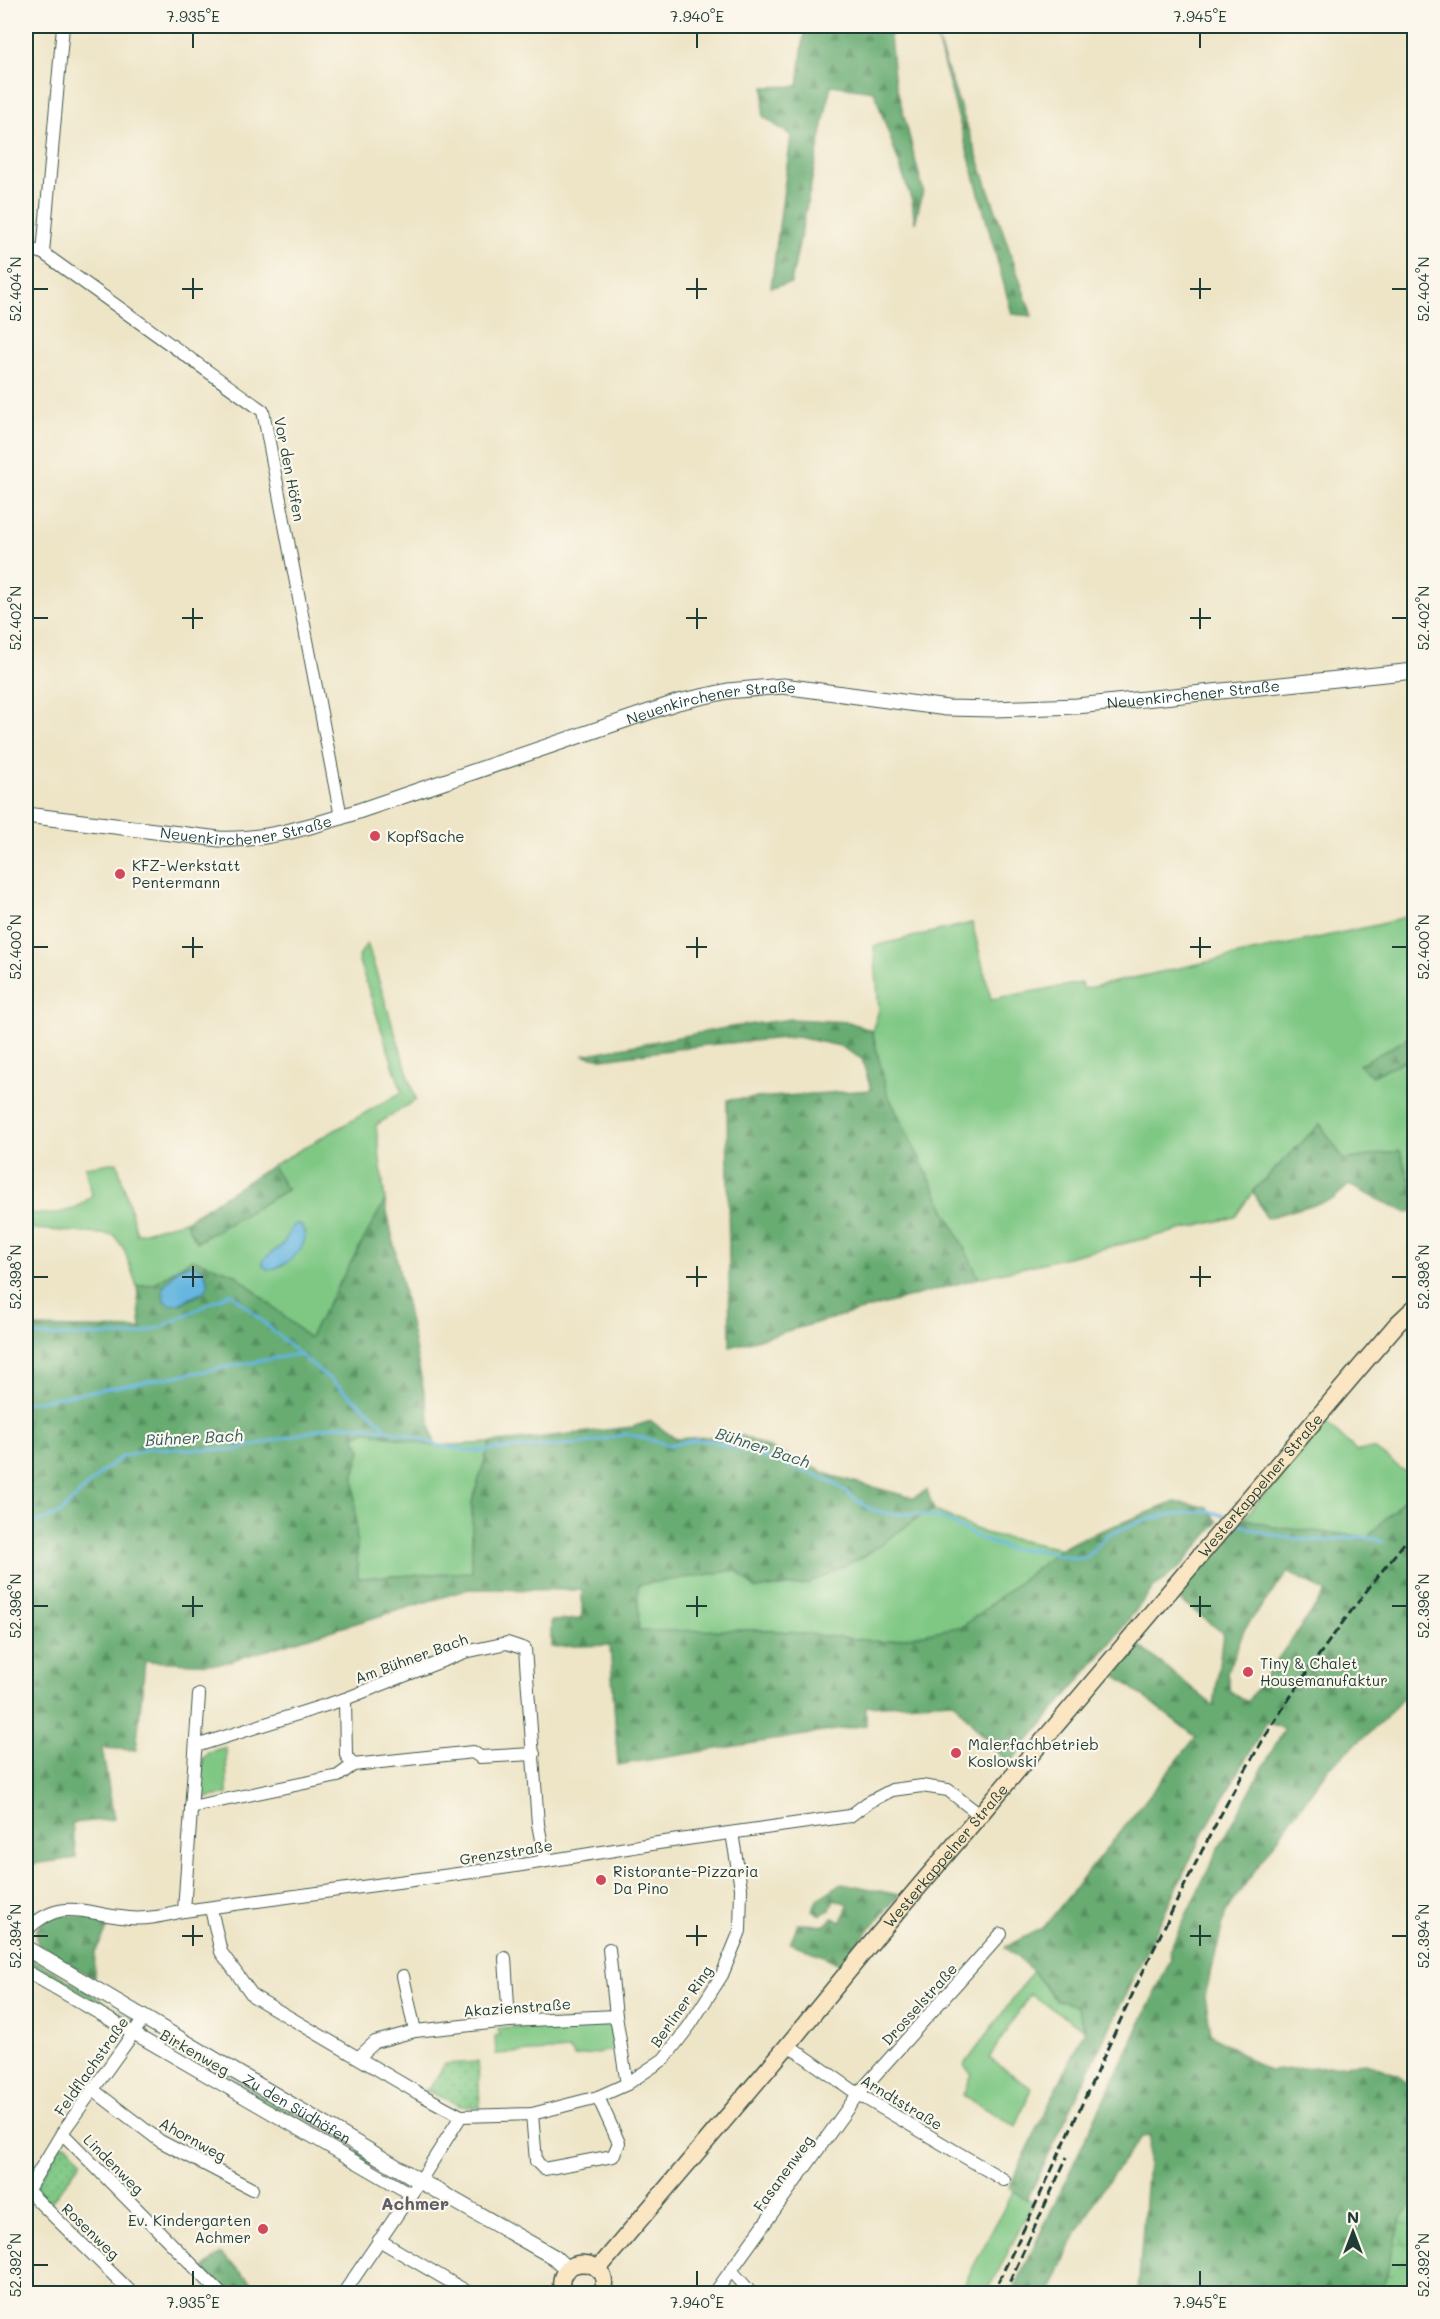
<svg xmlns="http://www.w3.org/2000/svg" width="1440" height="2319" viewBox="0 0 1440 2319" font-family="Mali,sans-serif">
<defs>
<pattern id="forest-firs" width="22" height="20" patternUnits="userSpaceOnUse" patternTransform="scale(1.5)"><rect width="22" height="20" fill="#67ac72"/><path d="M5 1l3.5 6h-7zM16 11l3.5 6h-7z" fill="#548d5e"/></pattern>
<pattern id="wetland-marsh" width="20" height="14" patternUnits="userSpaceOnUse" patternTransform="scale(1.5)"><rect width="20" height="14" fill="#7fc884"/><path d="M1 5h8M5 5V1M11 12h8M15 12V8" fill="none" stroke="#67a46d"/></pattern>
<pattern id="park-dots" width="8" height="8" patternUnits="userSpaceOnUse" patternTransform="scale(1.5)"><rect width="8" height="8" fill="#7fc884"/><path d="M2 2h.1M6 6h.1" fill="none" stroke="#67a46d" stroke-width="1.8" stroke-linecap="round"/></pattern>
</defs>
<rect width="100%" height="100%" fill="#fbf7ec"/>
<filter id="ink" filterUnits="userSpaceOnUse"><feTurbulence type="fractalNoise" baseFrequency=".0167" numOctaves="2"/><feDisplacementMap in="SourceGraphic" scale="12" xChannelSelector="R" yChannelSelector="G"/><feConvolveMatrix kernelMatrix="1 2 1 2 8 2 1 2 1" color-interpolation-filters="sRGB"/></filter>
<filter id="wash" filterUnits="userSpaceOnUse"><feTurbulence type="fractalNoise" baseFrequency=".008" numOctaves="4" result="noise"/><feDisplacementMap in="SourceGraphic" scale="24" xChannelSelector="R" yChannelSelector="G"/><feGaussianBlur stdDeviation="1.35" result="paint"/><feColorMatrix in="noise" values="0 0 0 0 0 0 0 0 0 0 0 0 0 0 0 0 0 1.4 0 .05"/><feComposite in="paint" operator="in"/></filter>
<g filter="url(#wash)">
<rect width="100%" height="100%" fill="#eee5c7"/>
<g fill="#7fc884" stroke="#4f825c" stroke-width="1.5">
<path d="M1414 914V1035L1360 1065 1372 1076 1414 1056V1196L1400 1151 1344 1160 1320 1124 1253 1191 1235 1217 979 1278 887 1093 872 1031 879 1010 874 946 972 923 991 999 1081 983 1083 989 1381 924Z"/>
<path d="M367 943 416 1100 376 1125 385 1201 309 1339 235 1274 192 1259 154 1284 137 1286 124 1249 114 1235 35 1229 26 1227V1212C49 1217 77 1213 92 1195L85 1167 117 1162 137 1234 185 1221 197 1242 287 1190 272 1166 402 1092 358 958Z"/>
<path d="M1326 1423 1357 1451 1374 1449 1414 1478V1489L1368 1537 1273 1527 1244 1518Z"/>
<path d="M365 1431 434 1446 490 1443 472 1502V1572L358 1578 354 1475 361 1450 354 1437Z"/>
<path d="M934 1510 984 1533 1061 1549 963 1626 883 1642 769 1630 638 1631V1585L736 1570 756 1589 808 1584 864 1556 919 1517Z"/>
<path d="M226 1747 227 1794 199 1799 203 1759 209 1752Z"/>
<path d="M26 1955 134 2020 132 2023 26 1960Z"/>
<path d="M1033 1971 1056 2000 1077 2006 1085 2030 1030 1994 989 2058 1031 2088 1016 2127 963 2095 972 2074 964 2066Z"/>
<path d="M609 2021 614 2050 574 2057 569 2050 496 2054 495 2037 499 2036 498 2028Z"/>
<path d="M188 2052 409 2182 406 2184 398 2182 210 2071V2069L187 2055Z"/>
<path d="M1013 2191 1033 2203 987 2293 959 2294Z"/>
</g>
<g fill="url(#forest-firs)" stroke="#437453" stroke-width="1.5" fill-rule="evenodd">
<path d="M805 26H889L894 77 923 190 915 223 912 201 874 91 831 85 791 283 771 287 791 136 763 116 764 87 798 86Z"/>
<path d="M936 36 1032 316 1012 314Z"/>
<path d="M791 1019 849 1022 872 1031 887 1093 979 1278 730 1347 727 1100 871 1090 862 1059 840 1046 797 1037 706 1045 603 1059 583 1055 731 1027Z"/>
<path d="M1414 1035V1056L1372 1076 1359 1065Z"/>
<path d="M1320 1124 1344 1160 1400 1151 1414 1196V1211L1405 1212 1349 1185 1333 1199 1266 1218 1253 1191Z"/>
<path d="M272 1166 287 1190 197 1242 185 1221Z"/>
<path d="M385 1201 435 1446 365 1431 354 1437 361 1450 354 1475 358 1578 472 1572V1502L490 1443 632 1427 651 1421 676 1439 740 1435 833 1476 913 1498 927 1490 934 1510 919 1517 864 1556 808 1584 756 1589 736 1570 638 1585 639 1631 769 1630 884 1642 963 1626 1061 1549 1080 1539 1175 1502 1206 1507 1218 1522 1180 1567 1153 1588 1113 1640 1008 1765 953 1701 866 1706V1725L618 1765 610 1645 551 1647V1621L582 1619V1590L469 1589 220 1664 145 1661 136 1750 102 1748 114 1819 72 1823 76 1858 26 1865V1327L141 1329 137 1286 154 1284 192 1259 235 1274 309 1338ZM178 1269 205 1273 203 1293 181 1304 163 1287Z"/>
<path d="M1414 1489V1685L1383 1721 1328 1768 1226 1911 1205 1996 1211 2034 1268 2071 1366 2063 1398 2075 1414 2091V2203L1401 2218 1382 2293H1138L1150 2136 1141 2137 1101 2191 1072 2242 1050 2293H1012L1171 1959 1169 1951 1215 1855 1284 1729 1267 1722 1201 1837 1027 2200 1009 2188 1085 2029 1077 2006 1056 2000 1033 1971 1005 1947 1044 1927 1196 1737 1110 1671 1136 1643 1214 1706 1223 1633 1175 1596 1244 1518 1273 1527 1368 1537ZM1288 1572 1326 1592 1247 1702 1230 1691 1227 1673 1245 1628Z"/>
<path d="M842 1883 899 1895 839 1964 824 1956 790 1943 798 1924 825 1925 832 1918 842 1922 848 1904 834 1899 830 1910 820 1915 812 1910 818 1899Z"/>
<path d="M62 1914 111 1922 95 1952 94 1978 39 1946 36 1938V1930L44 1921Z"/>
<path d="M221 2254 264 2293H227L203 2269Z"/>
</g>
<path fill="url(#wetland-marsh)" stroke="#4f825c" stroke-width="1.5" d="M1414 2203V2293H1382L1401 2218Z"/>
<g fill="url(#park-dots)" stroke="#4f825c" stroke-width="1.5">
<path d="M478 2062 480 2108 461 2106 425 2090 430 2088 445 2064Z"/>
<path d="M62 2145H68L82 2161 48 2206 34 2190 58 2148Z"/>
</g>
<g fill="#65b6e0" stroke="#427a8a" stroke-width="1.5">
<path d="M296 1224H300C316 1244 287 1267 269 1270L263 1266V1261C268 1254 276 1251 282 1245 288 1238 288 1228 296 1224Z"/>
<path d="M189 1265 200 1267C213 1284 211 1289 193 1297 184 1301 179 1306 169 1304L164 1300 163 1287 178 1269Z"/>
</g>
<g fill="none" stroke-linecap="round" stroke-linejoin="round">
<g stroke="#65b6e0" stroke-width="3">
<path d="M26 1336 137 1335 161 1327 231 1293 299 1354"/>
<path d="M26 1403 299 1354 370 1412 382 1423 385 1430"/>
<path d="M1236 1522C1264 1536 1297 1541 1328 1540 1346 1539 1366 1533 1383 1542"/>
<path d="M26 1526 59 1514 104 1470 122 1457 149 1448 234 1450 337 1425 362 1426 403 1433 440 1446 474 1451 580 1444 627 1434 669 1445 696 1440 712 1441 805 1471 833 1483 870 1509 891 1514H918L944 1519 983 1540 1010 1549 1039 1550 1076 1559 1088 1556 1107 1535 1139 1522 1172 1514 1209 1511 1225 1516"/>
</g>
</g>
</g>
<g filter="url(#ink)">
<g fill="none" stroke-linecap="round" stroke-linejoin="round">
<g stroke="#3e564a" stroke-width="14">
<g id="minor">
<path d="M26 248 43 253 263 411 341 817"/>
<path d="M43 253 63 26"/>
<path d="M345 1699 346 1755 353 1765"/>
<path d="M196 1746 345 1699 465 1652 507 1643 525 1649 538 1824 545 1861"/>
<path d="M191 1807 338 1776 353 1765 473 1752 480 1757 534 1754"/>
<path d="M211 1909 221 1952 253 1996 418 2093 461 2116 532 2114 598 2097 627 2084 664 2059 690 2025 722 1975 740 1931 741 1888 732 1833"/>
<path d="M184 1911 199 1695"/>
<path d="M26 1931C61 1895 86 1915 129 1918 148 1920 166 1915 184 1911L509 1867 658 1843 850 1816 867 1803 892 1790 922 1786 948 1790 981 1816"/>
<path d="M609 1949 616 2016 627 2084"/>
<path d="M505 1958 509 2021"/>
<path d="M26 1971 411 2194"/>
<path d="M403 1976 415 2031"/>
<path d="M788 2045 858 2094 1004 2180"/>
<path d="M359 2057 375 2042 415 2031 509 2021 616 2016"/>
<path d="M92 2089 160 2141 252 2189"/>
<path d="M532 2114 536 2161 544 2169 613 2156 619 2143 598 2097"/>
<path d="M62 2133 221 2294"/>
<path d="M27 2190 133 2294"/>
<path d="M26 2193 62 2133 144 2018"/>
<path d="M379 2240 471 2294"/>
<path d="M731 2270 752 2294"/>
<path d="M26 2285 35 2294"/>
<path d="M343 2294 420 2181 461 2116"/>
<path d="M714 2294 858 2094 1001 1934"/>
</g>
</g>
<g stroke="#3e564a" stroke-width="17">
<g id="tertiary">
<path id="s1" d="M26 815 219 839C261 841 301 829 341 817L678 702 728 691 783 686 947 708 994 709 1077 706 1414 671"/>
<path id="s2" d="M26 1948 420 2181 554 2257 567 2269"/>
</g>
</g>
<g stroke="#3e564a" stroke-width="19">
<g id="secondary">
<path id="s3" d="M598 2269 788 2045 877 1936 1367 1359 1397 1324 1414 1308"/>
<path d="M563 2294C550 2253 616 2254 602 2294"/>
</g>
</g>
<use href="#minor" stroke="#fff" stroke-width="12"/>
<use href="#tertiary" stroke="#fff" stroke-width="15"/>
<use href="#secondary" stroke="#fbe6c4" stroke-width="16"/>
<g stroke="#1f3d34" stroke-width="3" stroke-dasharray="9 4.5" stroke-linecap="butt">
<path d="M992 2294C1077 2125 1147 1948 1238 1783 1288 1693 1349 1611 1414 1531"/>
<path d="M1004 2294 1067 2157"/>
</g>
</g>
</g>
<path fill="none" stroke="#1f3d34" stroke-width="2" d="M193 33V48M697 33V48M1200 33V48M193 278V299M697 278V299M1200 278V299M33 289H48M182 289H203M686 289H707M1190 289H1211M1392 289H1407M193 608V629M697 608V629M1200 608V629M33 618H48M182 618H203M686 618H707M1190 618H1211M1392 618H1407M193 937V958M697 937V958M1200 937V958M33 947H48M182 947H203M686 947H707M1190 947H1211M1392 947H1407M193 1266V1287M697 1266V1287M1200 1266V1287M33 1277H48M182 1277H203M686 1277H707M1190 1277H1211M1392 1277H1407M193 1596V1617M697 1596V1617M1200 1596V1617M33 1606H48M182 1606H203M686 1606H707M1190 1606H1211M1392 1606H1407M193 1925V1946M697 1925V1946M1200 1925V1946M33 1936H48M182 1936H203M686 1936H707M1190 1936H1211M1392 1936H1407M33 2265H48M1392 2265H1407M193 2271V2286M697 2271V2286M1200 2271V2286"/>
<g fill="#d1495b" stroke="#fbf7ec" stroke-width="2">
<circle cx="375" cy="836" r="6"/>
<circle cx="120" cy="874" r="6"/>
<circle cx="1248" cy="1672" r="6"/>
<circle cx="956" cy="1753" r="6"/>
<circle cx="601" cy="1880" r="6"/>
<circle cx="263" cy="2229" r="6"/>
</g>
<g text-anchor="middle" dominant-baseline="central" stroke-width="4.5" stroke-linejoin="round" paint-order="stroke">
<g font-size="15" fill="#1f3d34" stroke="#fbf7ec">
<text transform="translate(290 469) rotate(79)">Vor den Höfen</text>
<text stroke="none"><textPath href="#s1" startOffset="1194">Neuenkirchener Straße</textPath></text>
<text stroke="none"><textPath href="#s1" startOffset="708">Neuenkirchener Straße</textPath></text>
<text stroke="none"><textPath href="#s1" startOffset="222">Neuenkirchener Straße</textPath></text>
<text stroke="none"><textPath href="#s3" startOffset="1026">Westerkappelner Straße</textPath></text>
<text transform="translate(411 1658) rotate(-20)">Am Bühner Bach</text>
<text transform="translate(506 1852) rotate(-9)">Grenzstraße</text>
<text stroke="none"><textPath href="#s3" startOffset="540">Westerkappelner Straße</textPath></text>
<text transform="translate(919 2004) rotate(-48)">Drosselstraße</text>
<text transform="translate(681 2006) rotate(-55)">Berliner Ring</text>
<text transform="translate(517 2007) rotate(-4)">Akazienstraße</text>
<text transform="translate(195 2052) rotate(30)">Birkenweg</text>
<text transform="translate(91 2066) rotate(-55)">Feldflachstraße</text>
<text transform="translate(902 2102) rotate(31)">Arndtstraße</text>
<text stroke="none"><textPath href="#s2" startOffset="315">Zu den Südhöfen</textPath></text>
<text transform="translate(193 2139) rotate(29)">Ahornweg</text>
<text transform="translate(114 2164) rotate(45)">Lindenweg</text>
<text transform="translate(783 2173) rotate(-54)">Fasanenweg</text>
<text transform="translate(91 2231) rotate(44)">Rosenweg</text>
</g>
<g font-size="15" fill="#1f3d34" stroke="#fbf7ec" text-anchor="start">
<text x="387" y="836">KopfSache</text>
<text x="132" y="865">KFZ-Werkstatt<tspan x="132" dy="17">Pentermann</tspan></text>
<text x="1260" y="1663">Tiny &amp; Chalet<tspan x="1260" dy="17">Housemanufaktur</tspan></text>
<text x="968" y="1744">Malerfachbetrieb<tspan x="968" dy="17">Koslowski</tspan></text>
<text x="613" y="1871">Ristorante-Pizzaria<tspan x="613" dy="17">Da Pino</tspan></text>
<text x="251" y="2220" text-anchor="end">Ev. Kindergarten<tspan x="251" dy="17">Achmer</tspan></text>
</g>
<g font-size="16" font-style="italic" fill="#305b5f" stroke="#fbf7ec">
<text transform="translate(194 1437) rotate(-3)">Bühner Bach</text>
<text transform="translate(763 1447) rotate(18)">Bühner Bach</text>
</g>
<g font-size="18" font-weight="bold" fill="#5e5f65" stroke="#fbf7ec">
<text x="415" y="2203">Achmer</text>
</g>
</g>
<rect width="1440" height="2319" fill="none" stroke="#fbf7ec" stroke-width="66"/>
<g transform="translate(1353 2232)" stroke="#fbf7ec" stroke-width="4.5" paint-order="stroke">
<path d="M0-4.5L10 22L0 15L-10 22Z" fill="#1f3d34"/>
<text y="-9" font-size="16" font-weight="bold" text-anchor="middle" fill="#1f3d34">N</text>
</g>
<rect x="33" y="33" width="1374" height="2253" fill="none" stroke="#1f3d34" stroke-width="2"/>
<g font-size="15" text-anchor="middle" fill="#1f3d34">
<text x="193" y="22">7.935°E</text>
<text x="697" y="22">7.940°E</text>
<text x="1200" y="22">7.945°E</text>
<text transform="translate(16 289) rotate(-90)" y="5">52.404°N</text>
<text transform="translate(1424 289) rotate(-90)" y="5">52.404°N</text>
<text transform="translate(16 618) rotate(-90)" y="5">52.402°N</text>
<text transform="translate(1424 618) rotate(-90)" y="5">52.402°N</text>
<text transform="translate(16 947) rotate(-90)" y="5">52.400°N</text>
<text transform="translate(1424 947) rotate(-90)" y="5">52.400°N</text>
<text transform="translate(16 1277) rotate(-90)" y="5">52.398°N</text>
<text transform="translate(1424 1277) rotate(-90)" y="5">52.398°N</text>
<text transform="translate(16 1606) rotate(-90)" y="5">52.396°N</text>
<text transform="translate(1424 1606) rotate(-90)" y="5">52.396°N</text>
<text transform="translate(16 1936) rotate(-90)" y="5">52.394°N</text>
<text transform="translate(1424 1936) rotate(-90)" y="5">52.394°N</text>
<text transform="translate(16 2265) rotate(-90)" y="5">52.392°N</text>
<text transform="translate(1424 2265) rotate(-90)" y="5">52.392°N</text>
<text x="193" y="2308">7.935°E</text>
<text x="697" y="2308">7.940°E</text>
<text x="1200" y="2308">7.945°E</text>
</g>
</svg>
